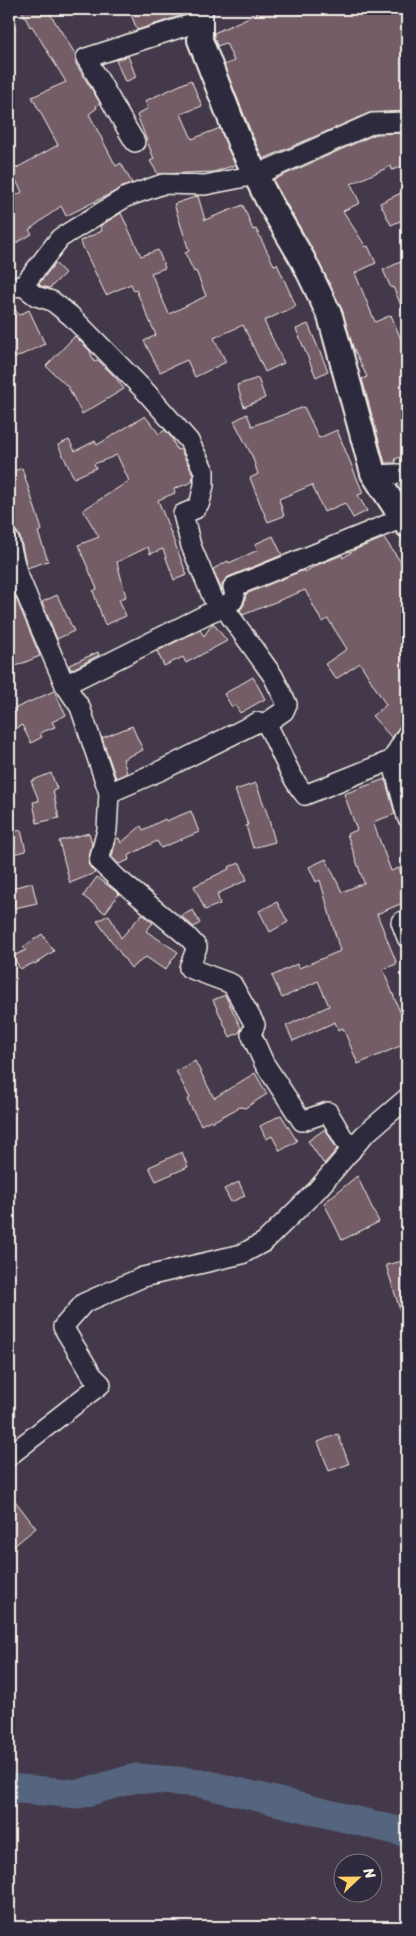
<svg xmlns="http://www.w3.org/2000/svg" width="416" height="1936" viewBox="0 0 416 1936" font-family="Sriracha,sans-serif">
<rect width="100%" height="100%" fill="#44394a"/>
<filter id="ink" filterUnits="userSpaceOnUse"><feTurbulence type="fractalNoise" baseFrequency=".02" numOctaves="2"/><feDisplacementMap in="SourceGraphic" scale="10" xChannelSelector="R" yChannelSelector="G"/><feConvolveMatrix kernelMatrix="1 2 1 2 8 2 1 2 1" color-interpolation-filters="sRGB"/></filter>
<g filter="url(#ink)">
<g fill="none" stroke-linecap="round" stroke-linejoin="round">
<path stroke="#54657f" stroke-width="29" d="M9 1788 79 1794 136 1778 201 1783 407 1833"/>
</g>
<g fill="#755d67" stroke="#f4f1e8">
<path d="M21 9H47L76 55V64L100 103 96 106 97 108 89 114 116 166 121 163 132 183 66 216 61 206 29 230 32 234 9 247V199L22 192 11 171 58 145 32 97 66 82 32 26 30 27Z"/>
<path d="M129 9H186V14L137 30Z"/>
<path d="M257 9H407V111L369 113 263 159 253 137 224 65 234 61 226 43 217 46 214 37V33L258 13Z"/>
<path d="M128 56 136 77 125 82 116 60Z"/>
<path d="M191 80 202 106 181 114 192 139 220 128 235 165 214 172 158 174 150 161 154 159 137 115 148 108 145 101Z"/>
<path d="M407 133V165L392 170 391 166 351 184 360 203 343 211 366 247 368 246 376 263 355 273 375 322 391 315 407 354V455L395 459 396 463H385L362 379 367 377 353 347 342 310 315 254 273 180 376 134Z"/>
<path d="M403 192 407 202V218L391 225 380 203Z"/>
<path d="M198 196 205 220 243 205 253 230 256 229 274 265 277 264 296 306 264 321 284 363 265 372 243 325 214 338 226 362 195 377 187 360 160 372 144 341 156 335 136 290 134 291 131 284 106 295 80 241 102 231 100 226 121 213 141 256 158 250 165 268 151 273 169 314 206 296 196 271 194 272 185 253 189 251 174 204Z"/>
<path d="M407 259V319L393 287 391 288 383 270Z"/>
<path d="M55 263 65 273 50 288 41 286 39 284Z"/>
<path d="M9 301 19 315 29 310 45 344 15 358 9 344Z"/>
<path d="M308 324 328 371 316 377 296 329Z"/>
<path d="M75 336 90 351 94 362 98 360 115 377 124 389 82 414 68 387 46 366Z"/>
<path d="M258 378 265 398 244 407 237 385Z"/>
<path d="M304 407 319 438 337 430 363 493 358 495 367 511 353 518 345 503 324 512 312 485 279 499 284 516 268 522 261 506 250 478 258 474 252 456 234 421 247 414 252 426Z"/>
<path d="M145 416 159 434 165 430 171 437 177 450 180 449 193 474 192 482 174 489 175 493 158 500 187 575 174 580 163 549 150 554 148 547 117 562 126 597 119 599 126 616 105 625 93 591 97 589 78 545 99 537 83 510 129 481 117 455 94 464 96 468 74 478 58 445 69 440 75 451 95 441 97 445Z"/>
<path d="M22 468 42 530 38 532 48 561 27 568 20 537 17 532 10 529 9 526V473Z"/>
<path d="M273 536 282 555 228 577 222 584V591L213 569 228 561 229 563 258 550 255 544Z"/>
<path d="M384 538 407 571V723L401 725 392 738 372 716 386 705 360 663 336 679 325 664 347 649 328 619 322 622 305 590 243 615 240 610 244 605 246 594 304 570 305 572 315 566 342 555 343 558 354 550Z"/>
<path d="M9 581 40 656 16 666 9 650Z"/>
<path d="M57 595 74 631 57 639 42 602Z"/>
<path d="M213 623 227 641 186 663 183 657 164 666 157 651 200 630 204 636Z"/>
<path d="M98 652 99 655 71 670 69 665Z"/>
<path d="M253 677 265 699 240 713 235 705 232 707 224 694Z"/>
<path d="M54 691 66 715 52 722 55 727 40 733 42 737 31 743 22 725 9 732V711Z"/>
<path d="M132 726 143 750 123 759 127 773 116 778 102 738Z"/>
<path d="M51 773 57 789 53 791 59 818 37 823 33 802 39 801 31 781Z"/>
<path d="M385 779 395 814 373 822 391 871 399 868 407 888V901L377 914 397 964 383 969 400 1012 407 1009V1043L358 1064 343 1028 338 1030 335 1022 293 1041 286 1026 329 1006 318 981 282 998 272 976 297 964 299 968 340 951 320 880 316 882 309 867 326 859 342 892 364 883 347 834 357 830 344 794Z"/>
<path d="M256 783 268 816 275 842 253 848 246 826 248 825 235 790Z"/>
<path d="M191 811 199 832 161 848 157 841 128 856 129 860 119 864 112 857 116 839 119 838 121 843 141 826 143 830 165 819 166 821Z"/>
<path d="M21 830 26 851 9 855V833Z"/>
<path d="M89 833 92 843 88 864 95 873 70 883 59 841Z"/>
<path d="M240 863 247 880 217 894 220 904 205 910 194 886 212 878V877L229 869 228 867Z"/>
<path d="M97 877 119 894 105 913 83 896Z"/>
<path d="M32 883 37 903 15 908 11 888Z"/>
<path d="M277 902 288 922 270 932 259 911Z"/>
<path d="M193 910 200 923 194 927 182 917V915Z"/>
<path d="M142 914 153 923 146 931 178 952 165 970 146 957 131 968 97 921 109 915 121 938Z"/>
<path d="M42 934 54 951 35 964 34 963 20 969 13 956 26 950 23 947Z"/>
<path d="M225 995 241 1028 240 1032 230 1037 213 1000Z"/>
<path d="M195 1061 214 1098 255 1073 267 1094 245 1108 240 1107 212 1122 211 1120 201 1125 187 1100 190 1098 176 1071Z"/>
<path d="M281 1115 297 1141 280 1151 272 1136 266 1139 260 1126Z"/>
<path d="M325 1129 337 1149 324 1164 308 1141Z"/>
<path d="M182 1152 188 1167 156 1181 149 1167Z"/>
<path d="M357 1176 379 1222 342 1240 324 1203Z"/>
<path d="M239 1182 245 1196 231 1202 224 1189Z"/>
<path d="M407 1260V1323H404L386 1265Z"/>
<path d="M338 1434 349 1464 329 1471 318 1442Z"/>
<path d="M9 1493 36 1528 9 1550Z"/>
</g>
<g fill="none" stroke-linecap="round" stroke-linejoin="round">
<g stroke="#f4f1e8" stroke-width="22">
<g id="minor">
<path d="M135 142C118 115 103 85 86 58L201 21"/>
<path d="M23 286 60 238 126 197 163 184 205 185 256 175 373 123 407 122"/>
<path d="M9 287 23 286 36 296 52 301 71 316 147 393 189 441 204 471V485L200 502 195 509 183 514 191 546 218 610"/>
<path d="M373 473C388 477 393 472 407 475"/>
<path d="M9 540 17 572 39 625 65 685 80 707 109 793 107 830 99 861 117 878 188 937 197 947 189 968 232 984 255 1025 251 1034 264 1063 302 1121 328 1112 351 1151"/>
<path d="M223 606 273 676 287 704 284 711 266 723"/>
<path d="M65 685 233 601 235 595 233 587 403 518"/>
<path d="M407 734 392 760 407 817"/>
<path d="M109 793 162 770 258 722 266 723C280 747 288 775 305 795L392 760"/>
<path d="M407 919 401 922 407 938"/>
<path d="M9 1456 101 1384 92 1375 63 1327 84 1303 143 1277 242 1254 264 1242 317 1190 364 1135 407 1098"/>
</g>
</g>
<g stroke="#f4f1e8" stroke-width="28">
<path id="tertiary" d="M200 9V40L240 143 268 200 303 260 330 316 373 473 407 525"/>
</g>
<use href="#minor" stroke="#2f2a3d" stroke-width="19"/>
<use href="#tertiary" stroke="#2f2a3d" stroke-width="24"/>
</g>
</g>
<rect width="416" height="1936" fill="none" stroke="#2f2a3d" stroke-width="30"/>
<rect x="15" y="15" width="386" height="1906" fill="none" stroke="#f4f1e8" stroke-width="2" filter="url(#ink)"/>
<g transform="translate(358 1878) rotate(68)"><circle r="24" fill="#2f2a3d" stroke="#7e7a81"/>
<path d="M0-4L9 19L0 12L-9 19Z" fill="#ffd166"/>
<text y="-8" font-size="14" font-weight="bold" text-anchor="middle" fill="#f4f1e8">N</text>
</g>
</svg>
